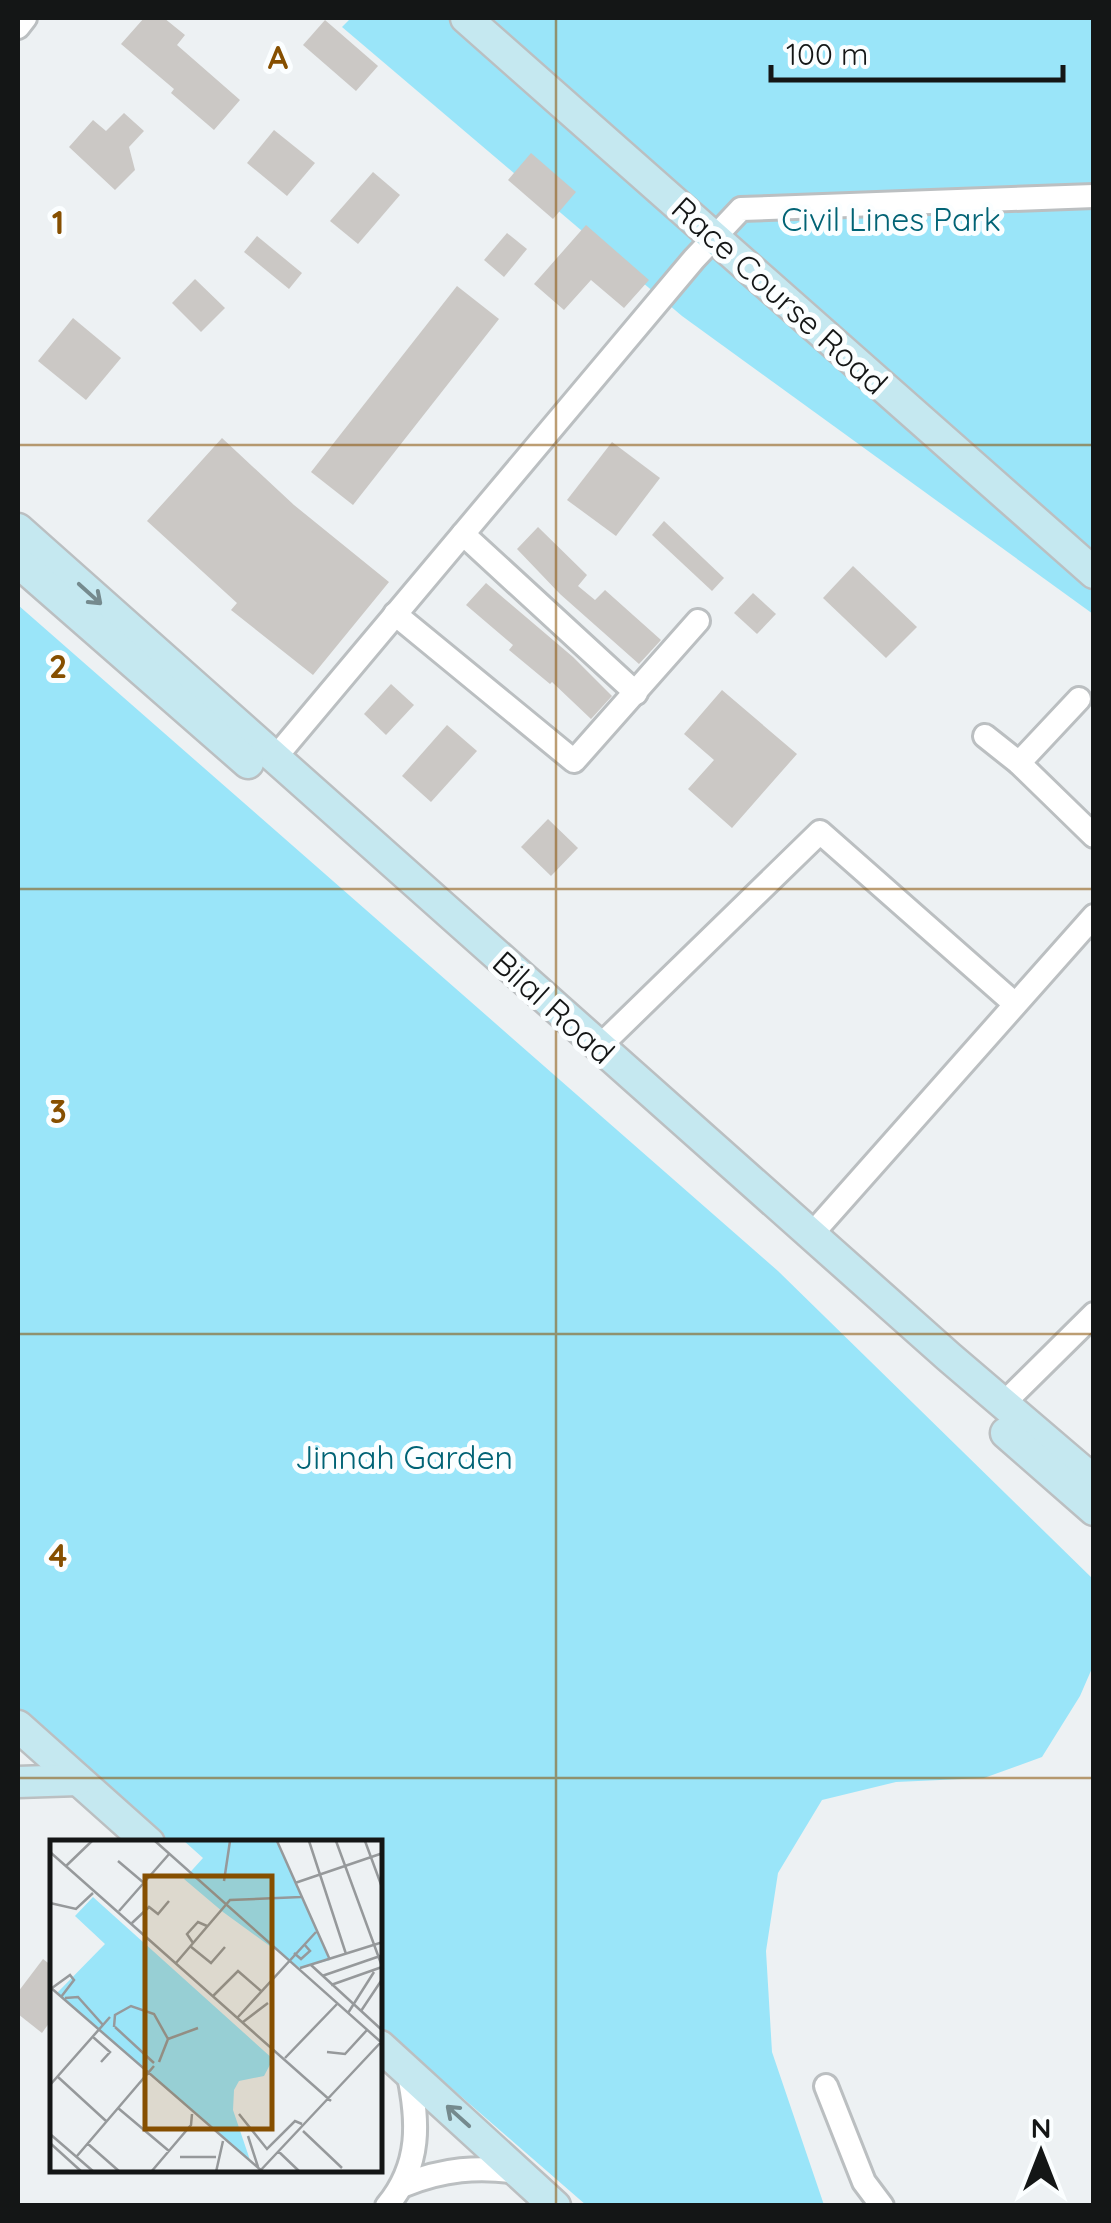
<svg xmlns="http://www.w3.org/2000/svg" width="1111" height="2223" viewBox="0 0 1111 2223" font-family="Quicksand,sans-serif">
<rect width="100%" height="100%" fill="#edf1f3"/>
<g fill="#9ae5f9">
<path d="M351 18H1093V614L682 316 342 27Z"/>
<path d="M18 605 778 1271 1094 1580 1093 1666 1080 1696 1042 1757 984 1778 896 1782 822 1800 778 1873 766 1951 772 2052 824 2205H586L380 2026V1843H170L18 1711Z"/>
</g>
<g fill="#cbc8c5">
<path d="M144 18H164L185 35 177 45 240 100 214 130 171 93 174 89 121 44Z"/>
<path d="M325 20 378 66 356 91 303 45Z"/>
<path d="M124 113 144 131 129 147 135 170 115 190 69 147 93 120 106 131Z"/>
<path d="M274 130 315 163 287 196 247 163Z"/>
<path d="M531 153 576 192 553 219 508 180Z"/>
<path d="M373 172 400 195 358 244 330 221Z"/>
<path d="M586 225 649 280 624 308 591 280 564 310 534 284Z"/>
<path d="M507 233 527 249 504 277 484 260Z"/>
<path d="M257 236 302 273 289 289 244 252Z"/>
<path d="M195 279 225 308 201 332 172 303Z"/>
<path d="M457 286 499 319 353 505 311 472Z"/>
<path d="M73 318 121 358 86 400 38 361Z"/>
<path d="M222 438 294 505 389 582 313 675 231 610 237 603 147 521Z"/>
<path d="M612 442 660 478 616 536 567 500Z"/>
<path d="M664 521 724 578 712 591 652 535Z"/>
<path d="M538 527 587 575 578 586 595 600 605 590 661 640 639 664 560 594 517 549Z"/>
<path d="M853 566 917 627 886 658 823 598Z"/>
<path d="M486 583 573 657 612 696 591 719 552 682 550 684 509 650 513 645 466 605Z"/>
<path d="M753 593 776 614 757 634 734 613Z"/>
<path d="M391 684 414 705 386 735 364 714Z"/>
<path d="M722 690 797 754 732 828 688 789 714 760 684 734Z"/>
<path d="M447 725 477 751 431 802 402 776Z"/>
<path d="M548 819 578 848 551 876 521 847Z"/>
<path d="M43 1959 52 1966V2019L42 2033 18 2014V1992Z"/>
</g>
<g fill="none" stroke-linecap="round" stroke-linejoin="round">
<g stroke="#bbbfc1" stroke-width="28">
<g id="street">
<path d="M18 27 25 18"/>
<path d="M463 534 636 693"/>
<path d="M395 614 574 761 698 621"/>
<path d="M985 736 1019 763 1094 836"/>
<path d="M274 759 694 259 741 209 1094 196"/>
<path d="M1019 763 1079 699"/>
<path d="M599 1047 820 832 1015 1004"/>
<path d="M811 1235 1094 916"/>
<path d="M1003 1404 1094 1314"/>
<path d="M826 2086 864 2182 882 2206"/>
<path d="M404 2185C443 2169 478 2166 519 2172"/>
<path d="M387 2206C421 2165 419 2121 408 2071"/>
</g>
</g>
<g stroke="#bbbfc1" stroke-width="35">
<g id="secondary">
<path d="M466 18 1094 573"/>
<path d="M18 529 949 1357 1094 1481"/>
<path d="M18 562 248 763"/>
<path d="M1006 1433 1094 1510"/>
<path d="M18 1726 149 1843"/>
<path d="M18 1782 78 1780"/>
<path d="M380 2046 555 2206"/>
</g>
</g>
<use href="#street" stroke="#fff" stroke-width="22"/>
<use href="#secondary" stroke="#c5e8f0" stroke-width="30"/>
</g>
<defs><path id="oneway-shaft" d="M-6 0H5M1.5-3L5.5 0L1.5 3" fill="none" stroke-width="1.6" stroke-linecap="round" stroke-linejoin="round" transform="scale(2.5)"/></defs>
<g stroke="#758a8e">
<use href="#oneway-shaft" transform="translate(90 594) rotate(42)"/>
<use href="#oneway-shaft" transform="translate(458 2116) rotate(-138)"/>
</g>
<path fill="none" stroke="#864f00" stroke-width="2.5" stroke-opacity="0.55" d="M556 18V2206M18 445H1094M18 889H1094M18 1334H1094M18 1778H1094"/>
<g text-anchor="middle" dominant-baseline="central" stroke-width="10" stroke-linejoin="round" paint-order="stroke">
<g font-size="32" fill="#016375" stroke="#fbfeff">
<text x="891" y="219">Civil Lines Park</text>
<text x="404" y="1457">Jinnah Garden</text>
</g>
<g font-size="32" fill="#141616" stroke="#fbfeff">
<text transform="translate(780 295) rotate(42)">Race Course Road</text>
<text transform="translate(554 1007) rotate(42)">Bilal Road</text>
</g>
</g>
<g transform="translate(50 1840)">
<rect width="332" height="332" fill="#edf1f3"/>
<path d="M134 1H227L280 120 250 128 173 72 134 39 153 18ZM43 57 223 219 214 236 189 241 184 250 183 270 200 320 7 153 55 104 25 76Z" fill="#9ae5f9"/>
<path fill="none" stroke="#96999b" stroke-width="2.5" d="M105 1 332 203M227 1 280 120M259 1 296 114M286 1 333 129M315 1 333 50M0 12 281 261M68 21 94 43M16 26 42 1M174 41 180 1M245 43 333 13M0 63 26 69 43 53M69 71 120 13M82 83 99 67 108 74 119 61M143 103 137 94 148 82 157 86M140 106 161 123 175 107M244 113 251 119 260 111 254 104M126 123 180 60 251 57M261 125 333 191M250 128 333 102M272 136 333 115M281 145 332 127M0 147 213 332M2 148 20 135 24 140 11 157M163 156 188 131 211 151M15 158 28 157 53 185M311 171 333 138M298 173 324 132M188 177 266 92M193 182 218 163M64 187 65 175 81 166 104 174 118 199 109 222M65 187 104 223M43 197 60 212 51 222M118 199 148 188M277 212 295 214 317 190M235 218 288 163M8 237 56 281M0 245 60 177M68 268 119 311M189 274 217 309 245 281 252 284M253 291 292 328M0 294 44 332M198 296 208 327M0 303 32 332M37 303 70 332M228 311 250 332M27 316 104 226M130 317H166M101 332 141 285 142 274M166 332 173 301M209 332 333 200"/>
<path fill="#864f00" fill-opacity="0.15" stroke="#864f00" stroke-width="5" d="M95 36H222V289H95Z"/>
<rect width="332" height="332" fill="none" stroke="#141616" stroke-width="5"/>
</g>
<g font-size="32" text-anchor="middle" font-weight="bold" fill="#864f00" stroke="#fbfeff" stroke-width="10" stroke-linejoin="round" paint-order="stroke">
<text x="278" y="69">A</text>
<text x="58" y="234">1</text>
<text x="58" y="678">2</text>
<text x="58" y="1123">3</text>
<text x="58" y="1567">4</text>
</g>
<rect width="1111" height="2223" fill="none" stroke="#141616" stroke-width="40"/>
<g transform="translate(1041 2153)" stroke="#fbfeff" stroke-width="8" paint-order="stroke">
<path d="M0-8L18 38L0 25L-18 38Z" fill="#141616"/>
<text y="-15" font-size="28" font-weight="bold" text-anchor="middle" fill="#141616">N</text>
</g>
<path d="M771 65v15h292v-15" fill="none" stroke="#141616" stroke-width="5"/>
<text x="786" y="65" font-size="30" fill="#141616" stroke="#fbfeff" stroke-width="8" paint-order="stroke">100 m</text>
</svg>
